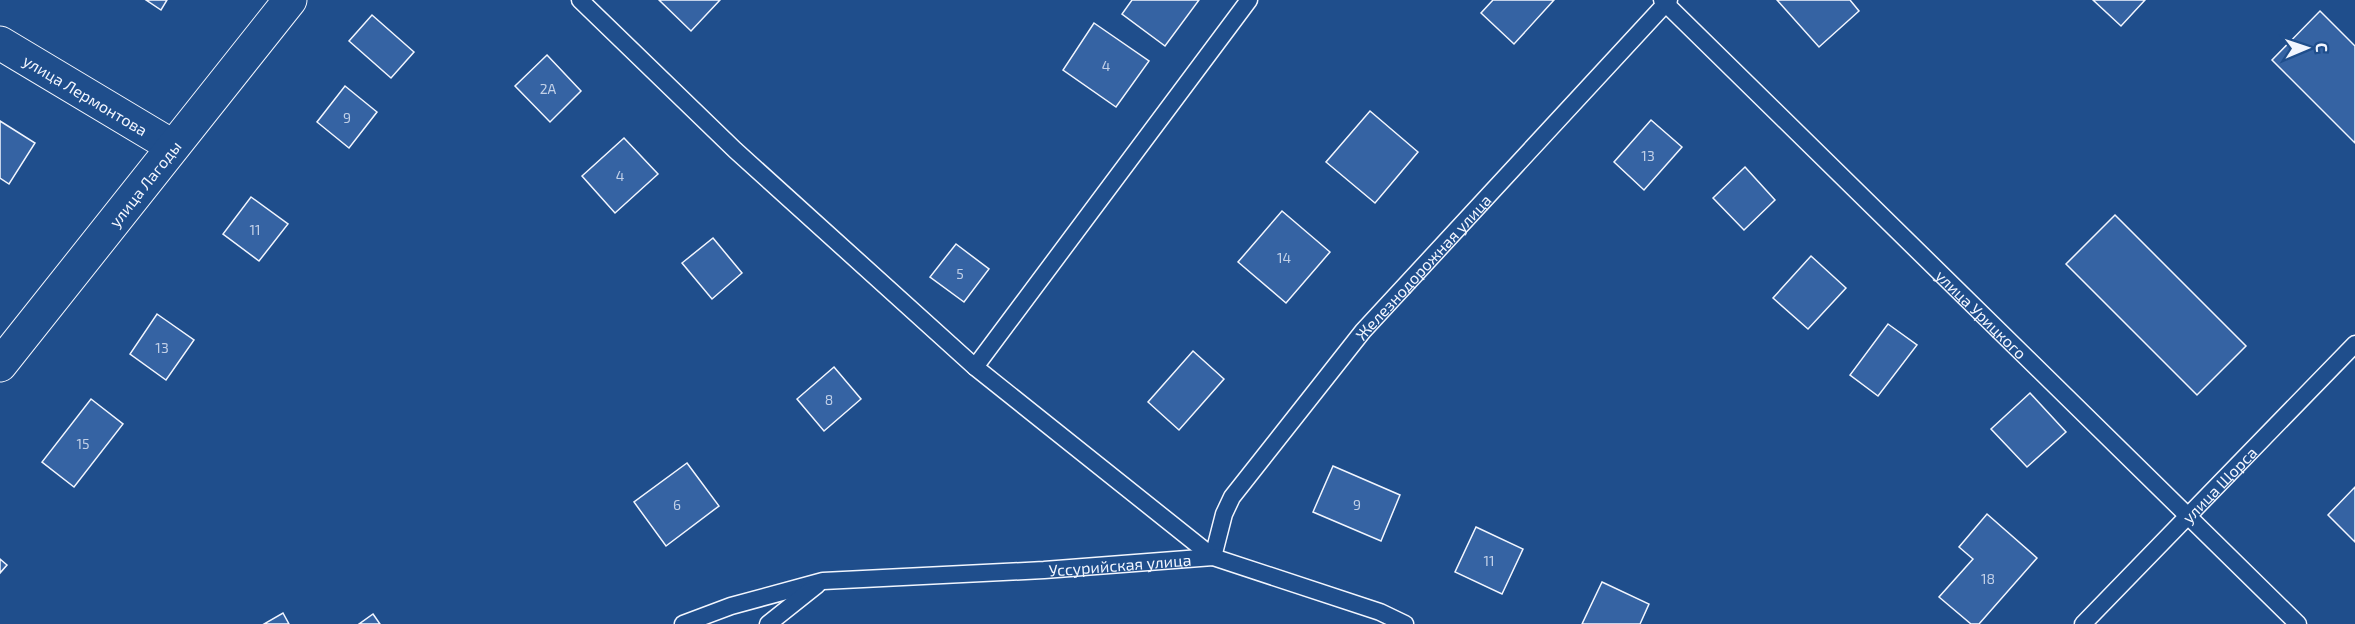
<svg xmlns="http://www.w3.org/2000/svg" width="2355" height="624" viewBox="0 0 2355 624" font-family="'Exo 2',sans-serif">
<rect width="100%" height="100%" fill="#1f4e8c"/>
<g fill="#3563a3" stroke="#f2f6ff" stroke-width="1.5">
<path d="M146 0H167L161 10Z"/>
<path d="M659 0H720L691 31Z"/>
<path d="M1132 0H1199L1165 46 1122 14Z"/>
<path d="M1493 0H1554L1514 44 1481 13Z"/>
<path d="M1777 0H1850L1859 11 1819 47Z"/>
<path d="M2093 0H2145L2121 26Z"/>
<path d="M2320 11 2355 46V143L2272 60Z"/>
<path d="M372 15 414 52 391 78 349 41Z"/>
<path d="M1094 23 1149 61 1116 107 1063 70Z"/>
<path d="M547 55 581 91 550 122 515 86Z"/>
<path d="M345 86 377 112 349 148 317 122Z"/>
<path d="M1370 111 1418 152 1375 203 1326 162Z"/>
<path d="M1651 120 1682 147 1644 190 1614 162Z"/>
<path d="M0 121 35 143 9 184 0 178Z"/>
<path d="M624 138 658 174 615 213 582 176Z"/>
<path d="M1745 167 1775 200 1744 230 1713 198Z"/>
<path d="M251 197 288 224 259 261 223 234Z"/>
<path d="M1282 211 1330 252 1286 303 1238 262Z"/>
<path d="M2115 215 2246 346 2197 395 2066 264Z"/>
<path d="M713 238 742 273 712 299 682 263Z"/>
<path d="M956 244 989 269 964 302 930 277Z"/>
<path d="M1811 256 1846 288 1808 329 1773 298Z"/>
<path d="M157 314 194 340 166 380 130 354Z"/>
<path d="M1888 324 1917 345 1878 396 1850 375Z"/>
<path d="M1193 351 1224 379 1179 430 1148 402Z"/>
<path d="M834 367 861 399 824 431 797 399Z"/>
<path d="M2030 393 2066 432 2027 467 1991 429Z"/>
<path d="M91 399 123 424 74 487 42 462Z"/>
<path d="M687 463 719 506 666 546 634 502Z"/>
<path d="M1333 466 1400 495 1381 541 1313 512Z"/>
<path d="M2355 487V542L2328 515Z"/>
<path d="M1987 514 2037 558 1979 624H1971L1939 597 1973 559 1959 547Z"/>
<path d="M1476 527 1523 549 1502 594 1455 572Z"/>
<path d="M0 559 7 565 0 573Z"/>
<path d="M1602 582 1649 604 1640 624H1582Z"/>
<path d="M283 613 289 624H264Z"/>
<path d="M373 614 380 624H359Z"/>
</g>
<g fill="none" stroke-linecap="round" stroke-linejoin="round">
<g stroke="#f2f6ff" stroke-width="19">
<g id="lane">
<path id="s1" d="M580 0 735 150 975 367 1213 557 1224 514 1232 497 1363 331 1669 0"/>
<path id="s2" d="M1662 0 2298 624"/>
<path d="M975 367 1249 0"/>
<path id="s3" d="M683 624 731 606 823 581 1044 570 1213 557 1380 612 1405 624"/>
<path d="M768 624 817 585"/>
<path id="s4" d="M2083 624 2355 344"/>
</g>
</g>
<g stroke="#f2f6ff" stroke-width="35">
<g id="street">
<path id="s5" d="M0 43 172 146"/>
<path id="s6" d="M0 365 290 0"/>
</g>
</g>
<use href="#lane" stroke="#1f4e8c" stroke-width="16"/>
<use href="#street" stroke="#1f4e8c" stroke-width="33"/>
</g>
<g text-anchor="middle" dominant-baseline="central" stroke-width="4.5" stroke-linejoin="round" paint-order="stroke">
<g font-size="14" fill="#c3d1e8">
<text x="1106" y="65">4</text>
<text x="548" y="88">2А</text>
<text x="347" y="117">9</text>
<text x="1648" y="155">13</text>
<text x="620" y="175">4</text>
<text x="255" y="229">11</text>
<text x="1284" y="257">14</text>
<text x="960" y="273">5</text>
<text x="162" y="347">13</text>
<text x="829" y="399">8</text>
<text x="83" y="443">15</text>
<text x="677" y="504">6</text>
<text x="1357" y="504">9</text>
<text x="1489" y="560">11</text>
<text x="1988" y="578">18</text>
</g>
<g font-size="16" fill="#f2f6ff" stroke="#1f4e8c">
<text stroke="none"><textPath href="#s5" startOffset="100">улица Лермонтова</textPath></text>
<text stroke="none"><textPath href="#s6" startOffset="232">улица Лагоды</textPath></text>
<text stroke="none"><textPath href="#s1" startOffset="1206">Железнодорожная улица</textPath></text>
<text stroke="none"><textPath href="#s2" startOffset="448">улица Урицкого</textPath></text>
<text stroke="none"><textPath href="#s4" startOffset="195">улица Щорса</textPath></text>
<text stroke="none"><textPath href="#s3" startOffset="444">Уссурийская улица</textPath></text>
</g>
</g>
<g transform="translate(2307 48) rotate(88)" stroke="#1f4e8c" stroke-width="4.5" paint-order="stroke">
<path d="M0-4.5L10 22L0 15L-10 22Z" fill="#f2f6ff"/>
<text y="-9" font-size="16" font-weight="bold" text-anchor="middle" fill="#f2f6ff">С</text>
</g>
</svg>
